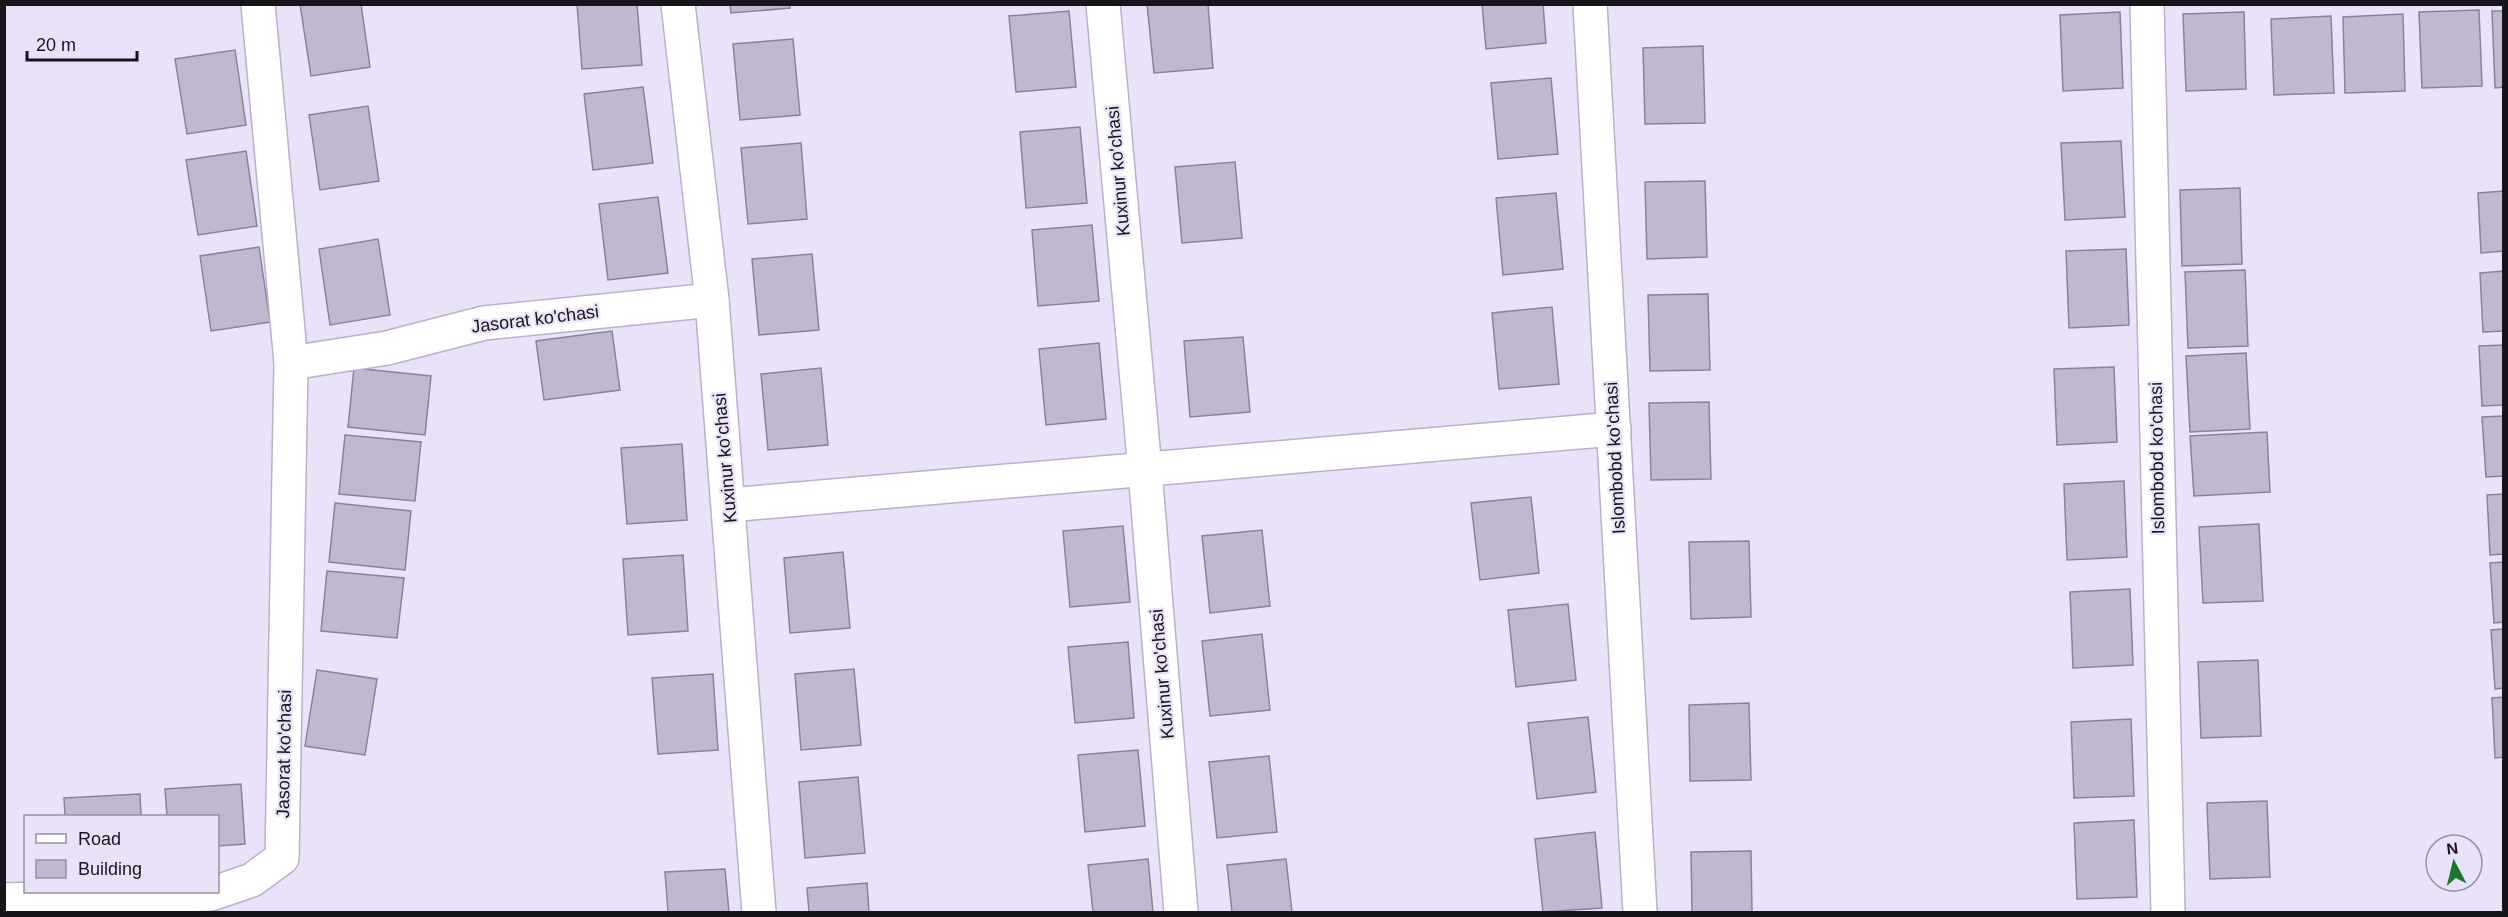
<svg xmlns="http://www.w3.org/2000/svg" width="2508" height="917" viewBox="0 0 2508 917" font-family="Helvetica,sans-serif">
<rect width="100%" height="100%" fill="#eae2f9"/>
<g fill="#c0b8cf" stroke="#8a8398" stroke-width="1.5">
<path d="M300 4H361L370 67 311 76Z"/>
<path d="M577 4H637L642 65 582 69Z"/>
<path d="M730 4H790V8L731 13Z"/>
<path d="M1147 4H1208L1213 68 1154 73Z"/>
<path d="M1482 4H1543L1546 43 1486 49Z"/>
<path d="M2479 10 2482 86 2422 88 2419 12Z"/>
<path d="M1069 11 1076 87 1016 92 1009 16Z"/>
<path d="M2492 11H2504V87L2495 88Z"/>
<path d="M2120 12 2123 88 2063 91 2060 15Z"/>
<path d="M2244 12 2246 89 2186 91 2183 14Z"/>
<path d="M2403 14 2405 91 2345 93 2343 17Z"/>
<path d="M2331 16 2334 93 2274 95 2271 19Z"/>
<path d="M793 39 800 115 740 120 733 44Z"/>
<path d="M1703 46 1705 123 1645 124 1643 48Z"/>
<path d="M235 50 246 125 187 134 175 59Z"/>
<path d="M1551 78 1558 154 1498 159 1491 83Z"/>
<path d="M643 87 653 163 593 170 584 94Z"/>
<path d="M368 106 379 181 320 190 309 115Z"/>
<path d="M1080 127 1087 203 1026 208 1020 132Z"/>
<path d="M2121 141 2125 217 2065 220 2061 143Z"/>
<path d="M801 143 807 219 748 224 741 148Z"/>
<path d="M246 151 257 226 198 235 186 160Z"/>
<path d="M1235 162 1242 238 1182 243 1175 167Z"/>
<path d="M1705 181 1707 257 1647 259 1645 182Z"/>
<path d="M2240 188 2242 264 2182 266 2180 190Z"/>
<path d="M2504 191V251L2481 253 2478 193Z"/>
<path d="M1556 193 1563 269 1503 275 1496 198Z"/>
<path d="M658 197 668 273 608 280 599 204Z"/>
<path d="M1092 225 1099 301 1038 306 1032 230Z"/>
<path d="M378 239 390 315 330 325 319 249Z"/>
<path d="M259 247 270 322 211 331 200 256Z"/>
<path d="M2126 249 2129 325 2069 328 2066 251Z"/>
<path d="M812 254 819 330 759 335 752 259Z"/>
<path d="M2245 270 2248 346 2188 348 2185 272Z"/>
<path d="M2504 271V331L2483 332 2480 273Z"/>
<path d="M1708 294 1710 370 1650 371 1648 295Z"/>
<path d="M1552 307 1559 384 1499 389 1492 313Z"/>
<path d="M612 331 620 390 544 400 536 341Z"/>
<path d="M1243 337 1250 412 1190 417 1184 341Z"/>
<path d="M1099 343 1106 419 1046 425 1039 349Z"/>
<path d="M2504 345V405L2482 406 2479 346Z"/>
<path d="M2246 353 2250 429 2190 432 2186 356Z"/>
<path d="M2114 367 2117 442 2057 445 2054 369Z"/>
<path d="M354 368 431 376 425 435 348 427Z"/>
<path d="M821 368 828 445 768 450 761 374Z"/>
<path d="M1709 402 1711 479 1651 480 1649 403Z"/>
<path d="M2504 416V476L2486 477 2482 417Z"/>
<path d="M2267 432 2270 492 2194 496 2190 436Z"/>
<path d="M345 435 421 442 415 501 339 494Z"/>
<path d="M682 444 687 520 627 524 621 448Z"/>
<path d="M2124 481 2127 557 2067 560 2064 484Z"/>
<path d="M2504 494V554L2490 555 2487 495Z"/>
<path d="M1531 497 1539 573 1480 580 1471 503Z"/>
<path d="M335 503 411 511 405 570 329 562Z"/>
<path d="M2259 524 2263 601 2203 603 2199 527Z"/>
<path d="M1123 526 1130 602 1070 607 1063 531Z"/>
<path d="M1262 530 1270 606 1210 613 1202 536Z"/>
<path d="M1749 541 1751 617 1691 619 1689 542Z"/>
<path d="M843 552 850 628 790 633 784 558Z"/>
<path d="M683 555 688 631 628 635 623 559Z"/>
<path d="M2504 562V622L2494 623 2490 563Z"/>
<path d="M327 571 404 578 397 638 321 631Z"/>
<path d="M2130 589 2133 665 2073 668 2070 592Z"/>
<path d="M1568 604 1576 680 1516 687 1508 610Z"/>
<path d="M2504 629V688L2495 689 2491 630Z"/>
<path d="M1262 634 1270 710 1210 716 1202 641Z"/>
<path d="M1128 642 1134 718 1075 723 1068 647Z"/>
<path d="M2258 660 2261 736 2201 738 2198 662Z"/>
<path d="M854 669 861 745 801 750 795 674Z"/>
<path d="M317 670 377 679 365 755 305 746Z"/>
<path d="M713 674 718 750 658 754 652 678Z"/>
<path d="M2504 697V757L2495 758 2492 698Z"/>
<path d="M1749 703 1751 780 1690 781 1689 705Z"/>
<path d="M1588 717 1596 792 1537 799 1528 723Z"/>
<path d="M2131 719 2134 796 2074 798 2071 722Z"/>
<path d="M1138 750 1145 826 1085 832 1078 755Z"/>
<path d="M1269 756 1277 832 1217 838 1209 762Z"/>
<path d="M858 777 865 853 805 858 799 782Z"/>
<path d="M241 784 245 844 218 846V816H167L165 789Z"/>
<path d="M140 794 141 816H65L64 798Z"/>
<path d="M2267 801 2270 877 2210 879 2207 803Z"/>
<path d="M2134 820 2137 897 2077 899 2074 823Z"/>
<path d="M1595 832 1602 908 1543 912 1535 839Z"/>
<path d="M1751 851 1752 912H1692L1691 852Z"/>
<path d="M1148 859 1153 912H1093L1088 865Z"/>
<path d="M1286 859 1292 912H1232L1227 865Z"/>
<path d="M725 869 729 912H668L665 872Z"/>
<path d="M867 883 869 912H809L807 888Z"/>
</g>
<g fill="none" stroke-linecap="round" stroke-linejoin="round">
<g stroke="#b9b1c7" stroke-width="36">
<g id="street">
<path d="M678 4 712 300 759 912"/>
<path d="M1103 4 1145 470 1181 912"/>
<path d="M1590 4 1640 912"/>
<path d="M2147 4 2168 912"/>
<path d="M291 363 387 348 484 323 712 300"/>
<path d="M729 505 1614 429"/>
<path d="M4 900 211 894 252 880 282 858 291 363 258 4"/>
</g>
</g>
<use href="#street" stroke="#fff" stroke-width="33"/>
</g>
<g text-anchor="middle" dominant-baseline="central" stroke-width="4.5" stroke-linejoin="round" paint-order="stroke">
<g font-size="18" fill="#17141c" stroke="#eae2f9">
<text transform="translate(1118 171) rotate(-95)">Kuxinur ko'chasi</text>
<text transform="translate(535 319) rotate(-7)">Jasorat ko'chasi</text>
<text transform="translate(725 458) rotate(-95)">Kuxinur ko'chasi</text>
<text transform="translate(1615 458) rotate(-93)">Islombobd ko'chasi</text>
<text transform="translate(2157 458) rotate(-91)">Islombobd ko'chasi</text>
<text transform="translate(1162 674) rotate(-95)">Kuxinur ko'chasi</text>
<text transform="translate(284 754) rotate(-89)">Jasorat ko'chasi</text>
</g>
</g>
<rect width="2508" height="917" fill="none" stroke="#17141c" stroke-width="12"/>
<rect x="24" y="815" width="195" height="78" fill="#eae2f9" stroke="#9690a1" stroke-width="1.5"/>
<rect x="36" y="834" width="30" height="9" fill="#ffffff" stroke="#9690a1" stroke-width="1.5"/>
<text x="78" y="845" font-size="18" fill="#17141c">Road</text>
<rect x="36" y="860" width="30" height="18" fill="#c0b8cf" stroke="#9690a1" stroke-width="1.5"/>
<text x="78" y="875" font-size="18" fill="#17141c">Building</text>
<g transform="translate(2454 863) rotate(353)"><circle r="28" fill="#eae2f9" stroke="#9690a1" stroke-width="1.5"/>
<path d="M0-4.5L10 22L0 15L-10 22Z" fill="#19792a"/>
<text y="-9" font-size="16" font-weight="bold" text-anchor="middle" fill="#17141c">N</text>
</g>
<path d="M27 51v9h110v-9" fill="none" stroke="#17141c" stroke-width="3"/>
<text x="36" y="51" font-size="18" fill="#17141c" stroke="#eae2f9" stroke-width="4.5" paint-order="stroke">20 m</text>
</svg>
